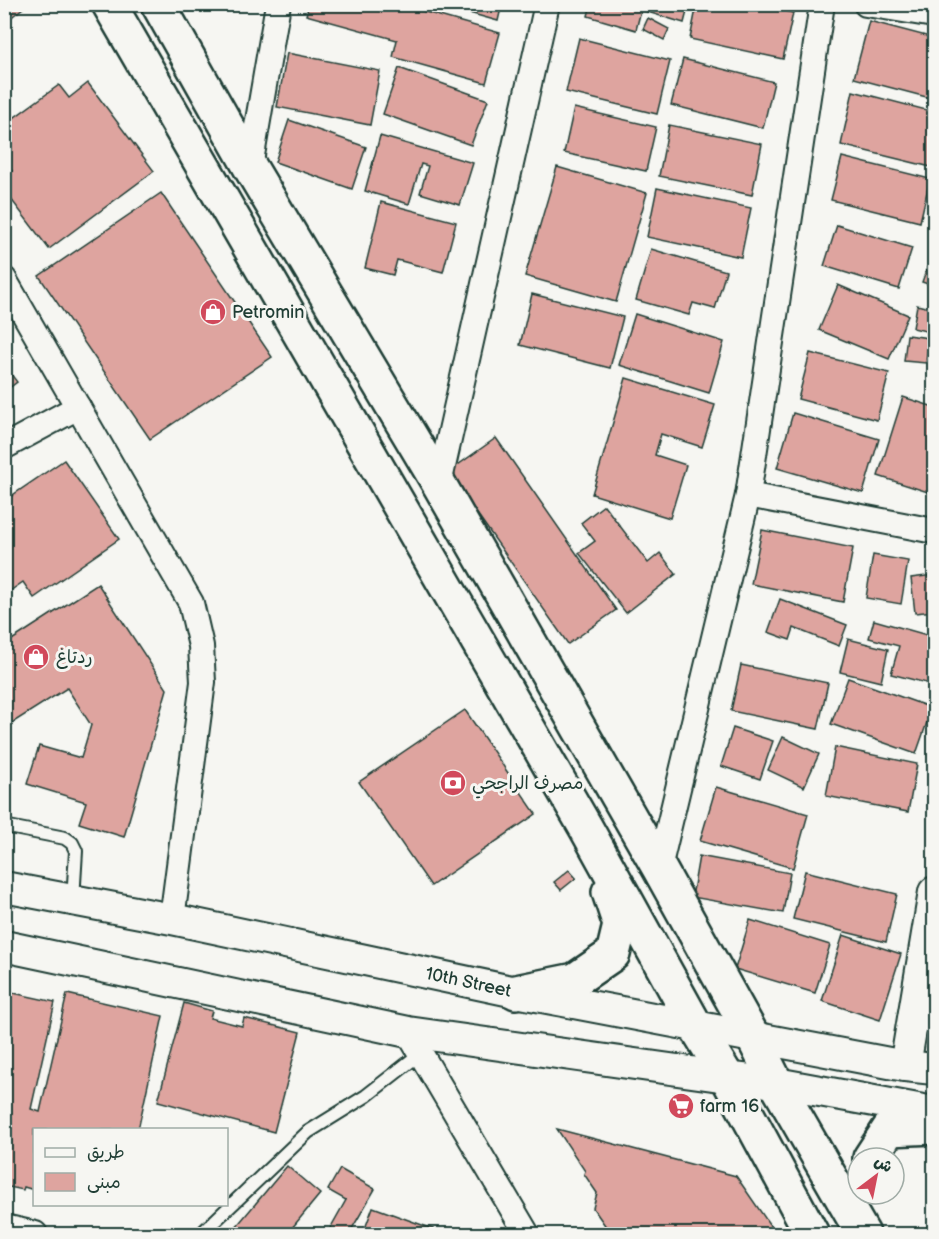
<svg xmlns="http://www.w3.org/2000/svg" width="939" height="1239" viewBox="0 0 939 1239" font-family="'Balsamiq Sans','Playpen Sans Arabic',sans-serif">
<rect width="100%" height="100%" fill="#f6f6f2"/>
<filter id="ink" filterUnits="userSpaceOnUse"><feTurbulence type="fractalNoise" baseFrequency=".0167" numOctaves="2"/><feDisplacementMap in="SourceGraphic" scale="12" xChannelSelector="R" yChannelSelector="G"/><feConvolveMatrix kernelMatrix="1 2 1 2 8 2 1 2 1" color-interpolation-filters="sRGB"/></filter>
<g filter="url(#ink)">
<g fill="#dea49f" stroke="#1f3d34" stroke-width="1.5">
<path d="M4 4H28L4 23Z"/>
<path d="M309 4H397L500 33 486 83 393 57 397 40 306 15Z"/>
<path d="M437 4H502L498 21Z"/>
<path d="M591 4H689L684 23 641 10 636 30 588 16Z"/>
<path d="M697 4H753L793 13 783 59 690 39Z"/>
<path d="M648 18 669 29 664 40 643 29Z"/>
<path d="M869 21 934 38V99L854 78Z"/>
<path d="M579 38 670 61 657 114 566 92Z"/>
<path d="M287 53 380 71 370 125 277 107Z"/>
<path d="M683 59 774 82 763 128 671 105Z"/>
<path d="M399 68 488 100 471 145 383 114Z"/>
<path d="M88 83 154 171 49 249 4 190V177L12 171 4 162V125L59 85 69 98Z"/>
<path d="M853 91 934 112V150L931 167 841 145Z"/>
<path d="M574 108 656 127 646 171 564 153Z"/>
<path d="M289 120 366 147 352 189 275 162Z"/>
<path d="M669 125 762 144 752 195 659 176Z"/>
<path d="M380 136 473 163 460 205 420 193 428 166 421 164 409 204 365 191Z"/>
<path d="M842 157 930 179 920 222 831 200Z"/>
<path d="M557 167 647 193 616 302 525 276Z"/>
<path d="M657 188 751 208 741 257 647 237Z"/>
<path d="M161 193 272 357 150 439 39 276Z"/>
<path d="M381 202 456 222 443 272 397 260 393 275 365 268Z"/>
<path d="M837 225 912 248 899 289 824 266Z"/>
<path d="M651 249 726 271 715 309 693 303 689 315 636 300Z"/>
<path d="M934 249V286L922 282Z"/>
<path d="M838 285 908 315 889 359 819 330Z"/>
<path d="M532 294 623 317 610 368 520 345Z"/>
<path d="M917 305 934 309V333L913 328Z"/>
<path d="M635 314 724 342 709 393 619 365Z"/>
<path d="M907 335 929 338 926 363 904 361Z"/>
<path d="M810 353 889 373 877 420 798 399Z"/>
<path d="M4 365 17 382 4 392Z"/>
<path d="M626 378 715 405 702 447 661 434 655 455 686 465 670 518 592 494Z"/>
<path d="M903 397 934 407V494L878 476Z"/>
<path d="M793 413 879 439 863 493 777 468Z"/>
<path d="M496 438 616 610 568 644 448 472Z"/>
<path d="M64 460 119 539 34 598 23 582 4 595V501Z"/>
<path d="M604 505 648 563 660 553 676 574 626 613 579 553 595 541 581 523Z"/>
<path d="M762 530 853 548 843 602 751 584Z"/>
<path d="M873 555 908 561 901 604 866 598Z"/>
<path d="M934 575V611L915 613 911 578Z"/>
<path d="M98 584 167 689 124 837 79 823 86 802 27 784 39 746 81 758 91 725 67 688 12 723 4 712V645Z"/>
<path d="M780 599 847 625 839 646 794 628 790 640 768 632Z"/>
<path d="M874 620 934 637V685L891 674 899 646 869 638Z"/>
<path d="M848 639 888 649 881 682 840 672Z"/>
<path d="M741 665 828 683 818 729 731 711Z"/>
<path d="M848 678 932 708 916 754 831 724Z"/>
<path d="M465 710 536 814 431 886 359 782Z"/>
<path d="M733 728 773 741 760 779 721 766Z"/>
<path d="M783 737 819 754 804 787 768 770Z"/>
<path d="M835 747 917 764 908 812 826 796Z"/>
<path d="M716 787 808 814 793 868 700 841Z"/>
<path d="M699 856 790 873 783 913 692 897Z"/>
<path d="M569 870 576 878 561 890 554 882Z"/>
<path d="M805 871 897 894 886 942 793 919Z"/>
<path d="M750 920 830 945 815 993 735 969Z"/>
<path d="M843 935 901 954 880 1020 822 1001Z"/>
<path d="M4 991 55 1002 31 1109 40 1112 67 994 163 1016 138 1130H34V1190L24 1187 23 1190 4 1186Z"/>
<path d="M184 1003 212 1011 210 1018 242 1026 244 1018 300 1032 274 1132 158 1101Z"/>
<path d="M557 1129 736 1176 776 1234H611L593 1208 597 1193 584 1174 585 1171Z"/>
<path d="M287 1166 320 1194 287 1234H230Z"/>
<path d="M340 1169 375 1189 349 1234H327L346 1200 328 1190Z"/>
<path d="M373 1207 433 1229 431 1234H363Z"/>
</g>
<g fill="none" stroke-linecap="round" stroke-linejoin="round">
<g stroke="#1f3d34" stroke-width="16">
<g id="service">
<path d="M4 826 65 838 72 843 76 851 73 900"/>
<path d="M201 1234 308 1132 366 1096 421 1053"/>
</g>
</g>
<g stroke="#1f3d34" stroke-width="28">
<g id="minor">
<path d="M866 4 934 15"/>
<path d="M250 167 278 4"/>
<path d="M4 279 191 603 201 646 203 682 172 919"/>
<path d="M4 447 78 407"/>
<path d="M439 484 547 4"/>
<path d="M748 495 934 531"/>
<path d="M659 868 748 495 822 4"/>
<path d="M408 1032 527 1234"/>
<path d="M4 1227 35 1234"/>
</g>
</g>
<g stroke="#1f3d34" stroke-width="34">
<g id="tertiary">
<path id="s1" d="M4 887 172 919 516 992 905 1066 934 1069"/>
<path d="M4 946 408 1032 727 1077 776 1083 934 1112"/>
<path d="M905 1066 934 892"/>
</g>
</g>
<g stroke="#1f3d34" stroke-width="38">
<g id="secondary">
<path d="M109 4 586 828 695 1025 727 1077 812 1234"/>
<path d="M158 4 250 167 439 484 659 868 753 1037 776 1083 863 1234"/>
<path d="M516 992 575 980 613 954 620 925 609 892"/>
<path d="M870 1158 889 1129 934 1127"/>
</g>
</g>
<use href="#service" stroke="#f6f6f2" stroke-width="12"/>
<use href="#minor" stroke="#f6f6f2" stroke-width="24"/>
<use href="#tertiary" stroke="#f6f6f2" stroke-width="30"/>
<use href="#secondary" stroke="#f6f6f2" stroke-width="33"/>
</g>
</g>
<defs>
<g id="shop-disc" transform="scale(1.35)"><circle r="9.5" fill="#d1495b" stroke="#f6f6f2"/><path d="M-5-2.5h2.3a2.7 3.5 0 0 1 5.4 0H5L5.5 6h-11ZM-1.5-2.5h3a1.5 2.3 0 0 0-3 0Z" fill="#fff"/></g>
<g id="bank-disc" transform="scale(1.35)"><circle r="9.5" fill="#d1495b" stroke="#f6f6f2"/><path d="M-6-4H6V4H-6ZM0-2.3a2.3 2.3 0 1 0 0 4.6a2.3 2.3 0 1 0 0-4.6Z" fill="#fff"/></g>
<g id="supermarket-disc" transform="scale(1.35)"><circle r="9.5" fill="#d1495b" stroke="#f6f6f2"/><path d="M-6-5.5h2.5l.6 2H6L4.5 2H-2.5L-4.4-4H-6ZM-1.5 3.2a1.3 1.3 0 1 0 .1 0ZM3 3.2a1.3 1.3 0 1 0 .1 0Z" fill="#fff"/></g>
</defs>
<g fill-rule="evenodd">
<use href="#shop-disc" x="213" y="312"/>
<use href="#shop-disc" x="36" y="657"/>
<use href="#bank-disc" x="453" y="783"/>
<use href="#supermarket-disc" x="681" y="1106"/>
</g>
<g text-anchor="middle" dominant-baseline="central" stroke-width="6" stroke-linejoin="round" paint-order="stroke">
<g font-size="18" fill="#1f3d34" stroke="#f6f6f2" text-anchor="start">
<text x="232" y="312">Petromin</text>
<text x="56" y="657">ردتاغ</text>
<text x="472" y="783">مصرف الراجحي</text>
<text x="700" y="1106">farm 16</text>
</g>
<g font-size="18" fill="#1f3d34" stroke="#f6f6f2">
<text stroke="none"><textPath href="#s1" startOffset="474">10th Street</textPath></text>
</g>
</g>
<rect width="939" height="1239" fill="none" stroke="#f6f6f2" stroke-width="24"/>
<rect x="12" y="12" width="915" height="1215" fill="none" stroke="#1f3d34" stroke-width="2" filter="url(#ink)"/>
<rect x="33" y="1128" width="195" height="78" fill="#f6f6f2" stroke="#a0aca6" stroke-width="1.5"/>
<rect x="45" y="1148" width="30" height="9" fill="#f6f6f2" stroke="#a0aca6" stroke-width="1.5"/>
<text x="87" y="1158" font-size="18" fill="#1f3d34">طريق</text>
<rect x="45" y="1173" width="30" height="18" fill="#dea49f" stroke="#a0aca6" stroke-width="1.5"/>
<text x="87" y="1188" font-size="18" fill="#1f3d34">مبنى</text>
<g transform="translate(876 1176) rotate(32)"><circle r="28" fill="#f6f6f2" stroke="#a0aca6" stroke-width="1.5"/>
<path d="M0-4.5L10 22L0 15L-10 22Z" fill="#d1495b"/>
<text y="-9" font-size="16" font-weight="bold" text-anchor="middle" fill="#1f3d34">ش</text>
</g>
</svg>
